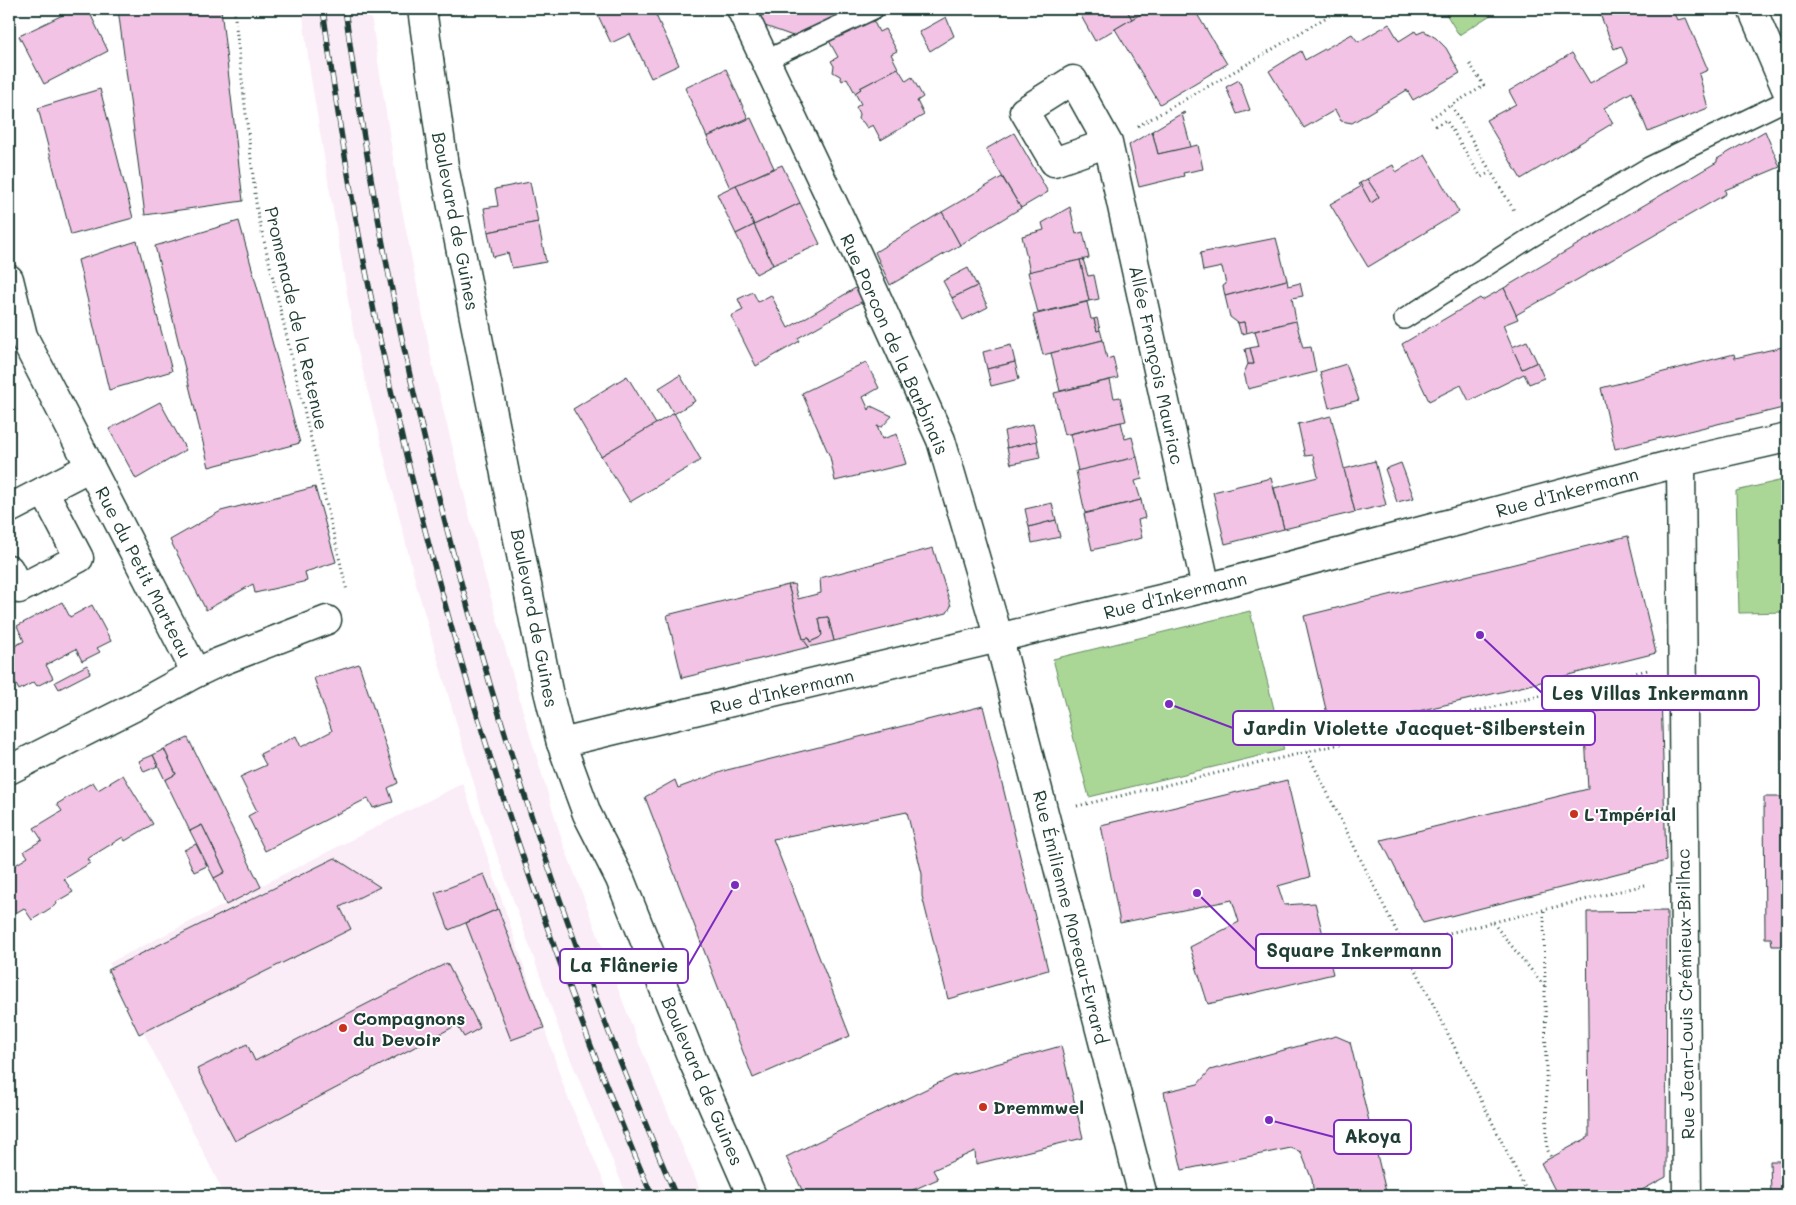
<svg xmlns="http://www.w3.org/2000/svg" width="1796" height="1205" viewBox="0 0 1796 1205" font-family="Mali,sans-serif">
<rect width="100%" height="100%" fill="#fff"/>
<filter id="ink" filterUnits="userSpaceOnUse"><feTurbulence type="fractalNoise" baseFrequency=".02" numOctaves="2"/><feDisplacementMap in="SourceGraphic" scale="10" xChannelSelector="R" yChannelSelector="G"/><feConvolveMatrix kernelMatrix="1 2 1 2 8 2 1 2 1" color-interpolation-filters="sRGB"/></filter>
<g filter="url(#ink)">
<g fill="#fbedf7">
<path d="M302 9H370L398 189 434 372 480 558 524 715 562 840 636 1036 703 1196H627L563 1041 483 815 417 588 354 336 310 73Z"/>
<path d="M463 783 566 1093 610 1196H225L109 963Z"/>
</g>
<g fill="#abd796" stroke="#658a65">
<path d="M1443 9H1488L1492 14 1459 35Z"/>
<path d="M1787 479V612L1739 613 1736 491Z"/>
<path d="M1250 611 1284 750 1089 797 1053 659Z"/>
</g>
<g fill="#f2c3e5" stroke="#1f3d34">
<path d="M75 9H88L108 51 44 84 19 36Z"/>
<path d="M118 9H221L243 201 145 215Z"/>
<path d="M595 9H653L679 65 651 78 630 34 611 43Z"/>
<path d="M771 9H852L793 36 765 26 759 14Z"/>
<path d="M1092 9H1126L1132 19 1095 41 1081 16Z"/>
<path d="M1126 9H1149L1132 19Z"/>
<path d="M1149 9H1194L1227 64 1160 104 1115 29Z"/>
<path d="M1612 9H1672L1677 20 1686 18 1708 70 1699 74 1708 108 1648 132 1632 92 1604 108 1613 123 1521 179 1486 120 1516 104 1509 91 1572 53 1590 83 1628 62 1621 46 1614 49 1600 14Z"/>
<path d="M946 17 954 36 930 51 919 32Z"/>
<path d="M872 18 879 32 885 29 897 51 891 54 898 68 860 88 861 89 855 93 847 78 842 81 840 76 833 72 834 66 831 61 838 57 828 39Z"/>
<path d="M1389 24 1399 41 1415 31 1417 34 1424 31 1436 38 1446 48 1460 73 1413 100 1407 90 1352 123 1341 121 1335 110 1304 128 1269 71 1301 51 1305 60 1352 34 1358 42Z"/>
<path d="M898 68 906 81 912 77 923 97 917 101 924 115 881 140 873 125 867 128 863 122 858 119 859 114 856 107 861 104 855 93 861 89 860 88Z"/>
<path d="M726 69 748 118 707 137 685 88Z"/>
<path d="M1239 80 1250 110 1237 114 1226 87Z"/>
<path d="M100 89 133 218 71 235 38 108Z"/>
<path d="M1184 112 1185 114H1182L1191 147 1158 154 1152 131Z"/>
<path d="M751 118 774 168 730 188 707 137Z"/>
<path d="M1152 131 1158 154 1198 145 1203 169 1183 173 1184 176 1139 187 1129 145Z"/>
<path d="M1765 131 1780 167 1725 190 1726 194 1516 315 1504 288 1717 162V159Z"/>
<path d="M1014 133 1048 192 1021 208 986 149Z"/>
<path d="M1425 155 1459 212 1368 267 1330 204 1360 187 1358 184 1360 183 1371 203 1379 197 1367 179 1393 165 1396 172Z"/>
<path d="M782 165 800 203 754 225 736 185Z"/>
<path d="M1002 177 1021 208 960 245 942 212Z"/>
<path d="M1367 179 1379 197 1371 203 1360 183Z"/>
<path d="M530 182 538 222 488 232 484 208 498 206 495 189Z"/>
<path d="M736 185 754 225 736 234 717 194Z"/>
<path d="M800 203 820 244 773 265 754 225Z"/>
<path d="M1070 207 1076 234 1083 232 1089 258 1030 272 1022 236 1044 230 1042 223Z"/>
<path d="M942 212 960 245 890 285 875 252Z"/>
<path d="M239 221 300 443 209 467 155 246Z"/>
<path d="M538 222 546 262 512 268 508 253 493 257 488 232Z"/>
<path d="M754 225 773 265 756 274 736 234Z"/>
<path d="M1276 238 1287 280 1225 296 1223 286 1226 284 1222 267 1203 271 1200 253Z"/>
<path d="M137 241 172 371 109 390 78 260Z"/>
<path d="M1083 259 1088 276 1094 275 1099 299 1089 301 1080 260Z"/>
<path d="M1080 260 1089 301 1038 313 1028 272Z"/>
<path d="M968 268 977 286 952 298 943 281Z"/>
<path d="M1287 280 1288 286 1300 283 1303 296 1292 298 1296 321 1246 333 1244 322 1238 323 1230 317 1225 296Z"/>
<path d="M859 286 867 301 862 304 861 302 798 338 800 341 756 366 731 316 743 310 738 299 753 292 758 302 771 295 788 328Z"/>
<path d="M977 286 988 307 963 320 952 298Z"/>
<path d="M1504 288 1518 319 1503 325 1522 369 1537 362 1544 378 1529 384 1524 374 1469 401 1461 385 1429 401 1402 344 1480 298 1482 300Z"/>
<path d="M1087 302 1091 319H1094L1097 331 1100 330 1103 340 1043 355 1033 315Z"/>
<path d="M1097 318 1100 330 1097 331 1094 319Z"/>
<path d="M1296 321 1303 348 1311 347 1316 372 1248 389 1244 373 1248 364H1254L1250 348 1259 346 1255 331Z"/>
<path d="M1244 322 1246 333 1241 334 1238 323Z"/>
<path d="M1103 340 1107 359 1113 357 1118 378 1060 391 1051 353Z"/>
<path d="M1527 341 1537 362 1522 369 1512 347Z"/>
<path d="M1011 345 1015 362 987 369 983 352Z"/>
<path d="M1787 346V407L1615 449 1601 388 1734 354 1735 358Z"/>
<path d="M1250 348 1254 364H1248L1245 349Z"/>
<path d="M866 362 879 388 863 397 869 410 871 406 892 416 882 427 877 426 882 439 897 434 906 464 835 481 830 457 802 393Z"/>
<path d="M1015 362 1019 379 991 386 987 369Z"/>
<path d="M1346 364 1359 400 1329 408 1320 372Z"/>
<path d="M680 375 695 401 674 414 659 388Z"/>
<path d="M627 376 656 424 601 456 573 409Z"/>
<path d="M1110 380 1114 398 1120 397 1126 421 1064 435 1054 393Z"/>
<path d="M160 402 186 450 136 479 109 429Z"/>
<path d="M674 413 701 460 630 502 601 456Z"/>
<path d="M1331 416 1355 512 1284 529 1274 488 1318 477 1313 455 1305 456 1298 424Z"/>
<path d="M1121 422 1125 439 1132 437 1137 457 1078 471 1070 434Z"/>
<path d="M1033 424 1037 441 1007 448 1004 431Z"/>
<path d="M1037 441 1040 458 1011 464 1007 448Z"/>
<path d="M1137 457 1142 479 1135 481 1141 500 1085 513 1076 471Z"/>
<path d="M1375 461 1386 505 1355 512 1344 469Z"/>
<path d="M1401 463 1414 498 1397 502 1385 469Z"/>
<path d="M1271 478 1284 529 1225 544 1213 492Z"/>
<path d="M315 487 336 562 305 572 307 581 255 593 253 584 206 610 170 540 221 511Z"/>
<path d="M1141 500 1145 518 1138 520 1142 538 1092 550 1084 514Z"/>
<path d="M1052 503 1056 520 1029 527 1025 509Z"/>
<path d="M1056 520 1060 537 1032 543 1029 527Z"/>
<path d="M1628 536 1656 653 1501 692 1331 731 1304 616Z"/>
<path d="M933 548 951 606 947 613 834 641 828 617 819 618 822 635 819 638 810 642 809 638 803 639 788 585 794 584 798 599 821 593 820 578Z"/>
<path d="M788 585 803 639 809 647 682 678 667 615Z"/>
<path d="M62 602 70 617 92 605 111 641 97 648 100 652 82 661 76 649 46 665 53 678 37 686 34 682 19 690 14 681 9 684V649L24 641 17 626Z"/>
<path d="M828 617 834 641 809 647 803 639 809 638 810 642 819 638 822 635 819 618Z"/>
<rect x="1782" y="643" width="5" height="117"/>
<path d="M359 664 398 783 388 788 393 802 373 808 368 798 265 851 248 816 257 811 240 777 266 765 260 754 296 736 301 747 332 731 314 678Z"/>
<path d="M87 665 90 673 59 689 55 682Z"/>
<path d="M1661 692 1666 861 1423 923 1381 840 1588 789 1584 716Z"/>
<path d="M983 706 1048 970 948 999 922 896V874L907 812 773 839 850 1036 753 1078 645 797 675 780 678 788 727 770Z"/>
<path d="M188 738 261 887 226 905 214 878 225 872 202 825 190 831 165 780 176 774 164 749Z"/>
<path d="M164 749 176 774 165 780 153 755Z"/>
<path d="M153 755 158 766 144 772 139 761Z"/>
<path d="M123 775 153 824 125 841 123 837 87 859 90 863 64 879 73 892 56 902 57 904 32 920 24 908 9 917V869L28 857 24 851 42 840 34 828 62 811 57 804 93 782 98 790Z"/>
<path d="M1287 780 1310 877 1278 886 1284 905 1315 903 1333 974 1208 1004 1190 947 1239 922 1232 900 1120 923 1101 825Z"/>
<path d="M1764 797H1787V946H1772L1771 938H1765Z"/>
<path d="M202 825 225 872 214 878 190 831Z"/>
<path d="M196 844 207 866 194 872 184 850Z"/>
<path d="M335 858 380 887 340 907 351 929 139 1034 108 970Z"/>
<path d="M484 874 498 909 449 930 435 893Z"/>
<path d="M498 909 544 1028 511 1040 466 923Z"/>
<path d="M1667 911 1666 1177 1631 1196H1558L1541 1163 1589 1137 1587 912Z"/>
<path d="M1783 946H1787V970L1784 971Z"/>
<path d="M447 963 480 1028 464 1037 457 1025 235 1141 197 1069 247 1044 255 1061Z"/>
<path d="M1336 1036 1350 1042 1387 1196H1314L1312 1180 1301 1152 1291 1148 1182 1170 1164 1092 1198 1084 1210 1070Z"/>
<path d="M1061 1046 1083 1138 976 1164 975 1151 933 1170 938 1179 899 1196H805L786 1157 953 1076Z"/>
<path d="M1770 1161H1787V1196H1771Z"/>
</g>
<g fill="none" stroke-linecap="round" stroke-linejoin="round">
<g stroke="#1f3d34" stroke-width="22">
<g id="lane">
<path d="M766 60 874 9"/>
<path d="M1404 319 1530 238 1649 167 1787 100"/>
</g>
</g>
<g stroke="#1f3d34" stroke-width="31">
<g id="street">
<path d="M741 9 857 254 941 440 999 639 1143 1196"/>
<path d="M1752 9 1787 91"/>
<path d="M1108 143 1054 162 1024 111 1073 80 1108 143 1206 588"/>
<path d="M9 279 23 336 196 673 138 705 9 770"/>
<path d="M1681 462 1687 1196"/>
<path d="M9 509 90 467"/>
<path d="M9 569 19 589 79 558 44 491"/>
<path d="M196 673 219 662 327 620"/>
<path d="M561 743 1206 588 1681 462 1787 438"/>
</g>
</g>
<g stroke="#1f3d34" stroke-width="31">
<path id="secondary" d="M422 9 444 166 548 691 561 743 587 814 620 879 693 1061 752 1196"/>
</g>
<g stroke="#1f3d34" stroke-width="3" stroke-dasharray="1 4" stroke-linecap="butt">
<path d="M234 9 257 211 347 591"/>
<path d="M1470 64 1484 86 1451 105 1515 212"/>
<path d="M1431 118 1451 105"/>
<path d="M1138 126 1251 62 1340 9"/>
<path d="M1435 126 1446 120 1481 177 1491 172"/>
<path d="M1307 752 1529 1196"/>
<path d="M1077 806 1307 752 1648 670"/>
<path d="M1544 911 1547 1149 1551 1157"/>
<path d="M1493 923 1545 987"/>
<path d="M1445 934 1649 884"/>
</g>
<use href="#lane" stroke="#fff" stroke-width="19"/>
<use href="#street" stroke="#fff" stroke-width="28"/>
<use href="#secondary" stroke="#fff" stroke-width="28"/>
<g stroke="#1f3d34" stroke-width="5.5">
<g id="rail">
<path d="M323 9C361 300 431 588 526 866 564 977 605 1088 652 1196"/>
<path d="M345 9C399 416 513 819 676 1196"/>
</g>
</g>
<use href="#rail" stroke="#fff" stroke-width="4" stroke-dasharray="11" stroke-linecap="butt"/>
</g>
</g>
<g fill="#c8321e" stroke="#fff" stroke-width="2">
<circle cx="1574" cy="814" r="5"/>
<circle cx="343" cy="1028" r="5"/>
<circle cx="983" cy="1107" r="5"/>
</g>
<g text-anchor="middle" dominant-baseline="central" stroke-width="4" stroke-linejoin="round" paint-order="stroke">
<g font-size="18" fill="#1f3d34" stroke="#fff">
<text transform="translate(456 221) rotate(79)">Boulevard de Guines</text>
<text transform="translate(297 318) rotate(77)">Promenade de la Retenue</text>
<text transform="translate(895 344) rotate(66)">Rue Porcon de la Barbinais</text>
<text transform="translate(1157 365) rotate(78)">Allée François Mauriac</text>
<text transform="translate(1567 492) rotate(-15)">Rue d'Inkermann</text>
<text transform="translate(144 572) rotate(63)">Rue du Petit Marteau</text>
<text transform="translate(1175 595) rotate(-14)">Rue d'Inkermann</text>
<text transform="translate(535 618) rotate(79)">Boulevard de Guines</text>
<text transform="translate(782 691) rotate(-13)">Rue d'Inkermann</text>
<text transform="translate(1071 917) rotate(76)">Rue Émilienne Moreau-Evrard</text>
<text transform="translate(1685 994) rotate(-91)">Rue Jean-Louis Crémieux-Brilhac</text>
<text transform="translate(703 1081) rotate(67)">Boulevard de Guines</text>
</g>
<g font-size="18" font-weight="bold" fill="#1f3d34" stroke="#fff" text-anchor="start">
<text x="1584" y="814">L'Impérial</text>
<text x="353" y="1018">Compagnons<tspan x="353" dy="21">du Devoir</tspan></text>
<text x="993" y="1107">Dremmwel</text>
</g>
</g>
<path fill="none" stroke="#7b2cbf" stroke-width="2" d="M1480 635L1542 693M1169 704L1233 728M1197 893L1256 951M735 885L688 966M1269 1120L1334 1137"/>
<g fill="#7b2cbf" stroke="#fff" stroke-width="2">
<circle cx="1480" cy="635" r="5"/>
<circle cx="1169" cy="704" r="5"/>
<circle cx="1197" cy="893" r="5"/>
<circle cx="735" cy="885" r="5"/>
<circle cx="1269" cy="1120" r="5"/>
</g>
<g fill="#fff" stroke="#7b2cbf" stroke-width="2">
<rect x="1542" y="676" width="217" height="34" rx="5"/>
<rect x="1233" y="711" width="362" height="34" rx="5"/>
<rect x="1256" y="934" width="196" height="34" rx="5"/>
<rect x="560" y="949" width="128" height="34" rx="5"/>
<rect x="1334" y="1120" width="77" height="34" rx="5"/>
</g>
<g font-size="19" text-anchor="middle" font-weight="bold" fill="#1f3d34">
<text x="1650" y="700">Les Villas Inkermann</text>
<text x="1414" y="735">Jardin Violette Jacquet-Silberstein</text>
<text x="1354" y="957">Square Inkermann</text>
<text x="624" y="972">La Flânerie</text>
<text x="1373" y="1143">Akoya</text>
</g>
<rect width="1796" height="1205" fill="none" stroke="#fff" stroke-width="30"/>
<rect x="15" y="15" width="1766" height="1175" fill="none" stroke="#1f3d34" stroke-width="2" filter="url(#ink)"/>
</svg>
